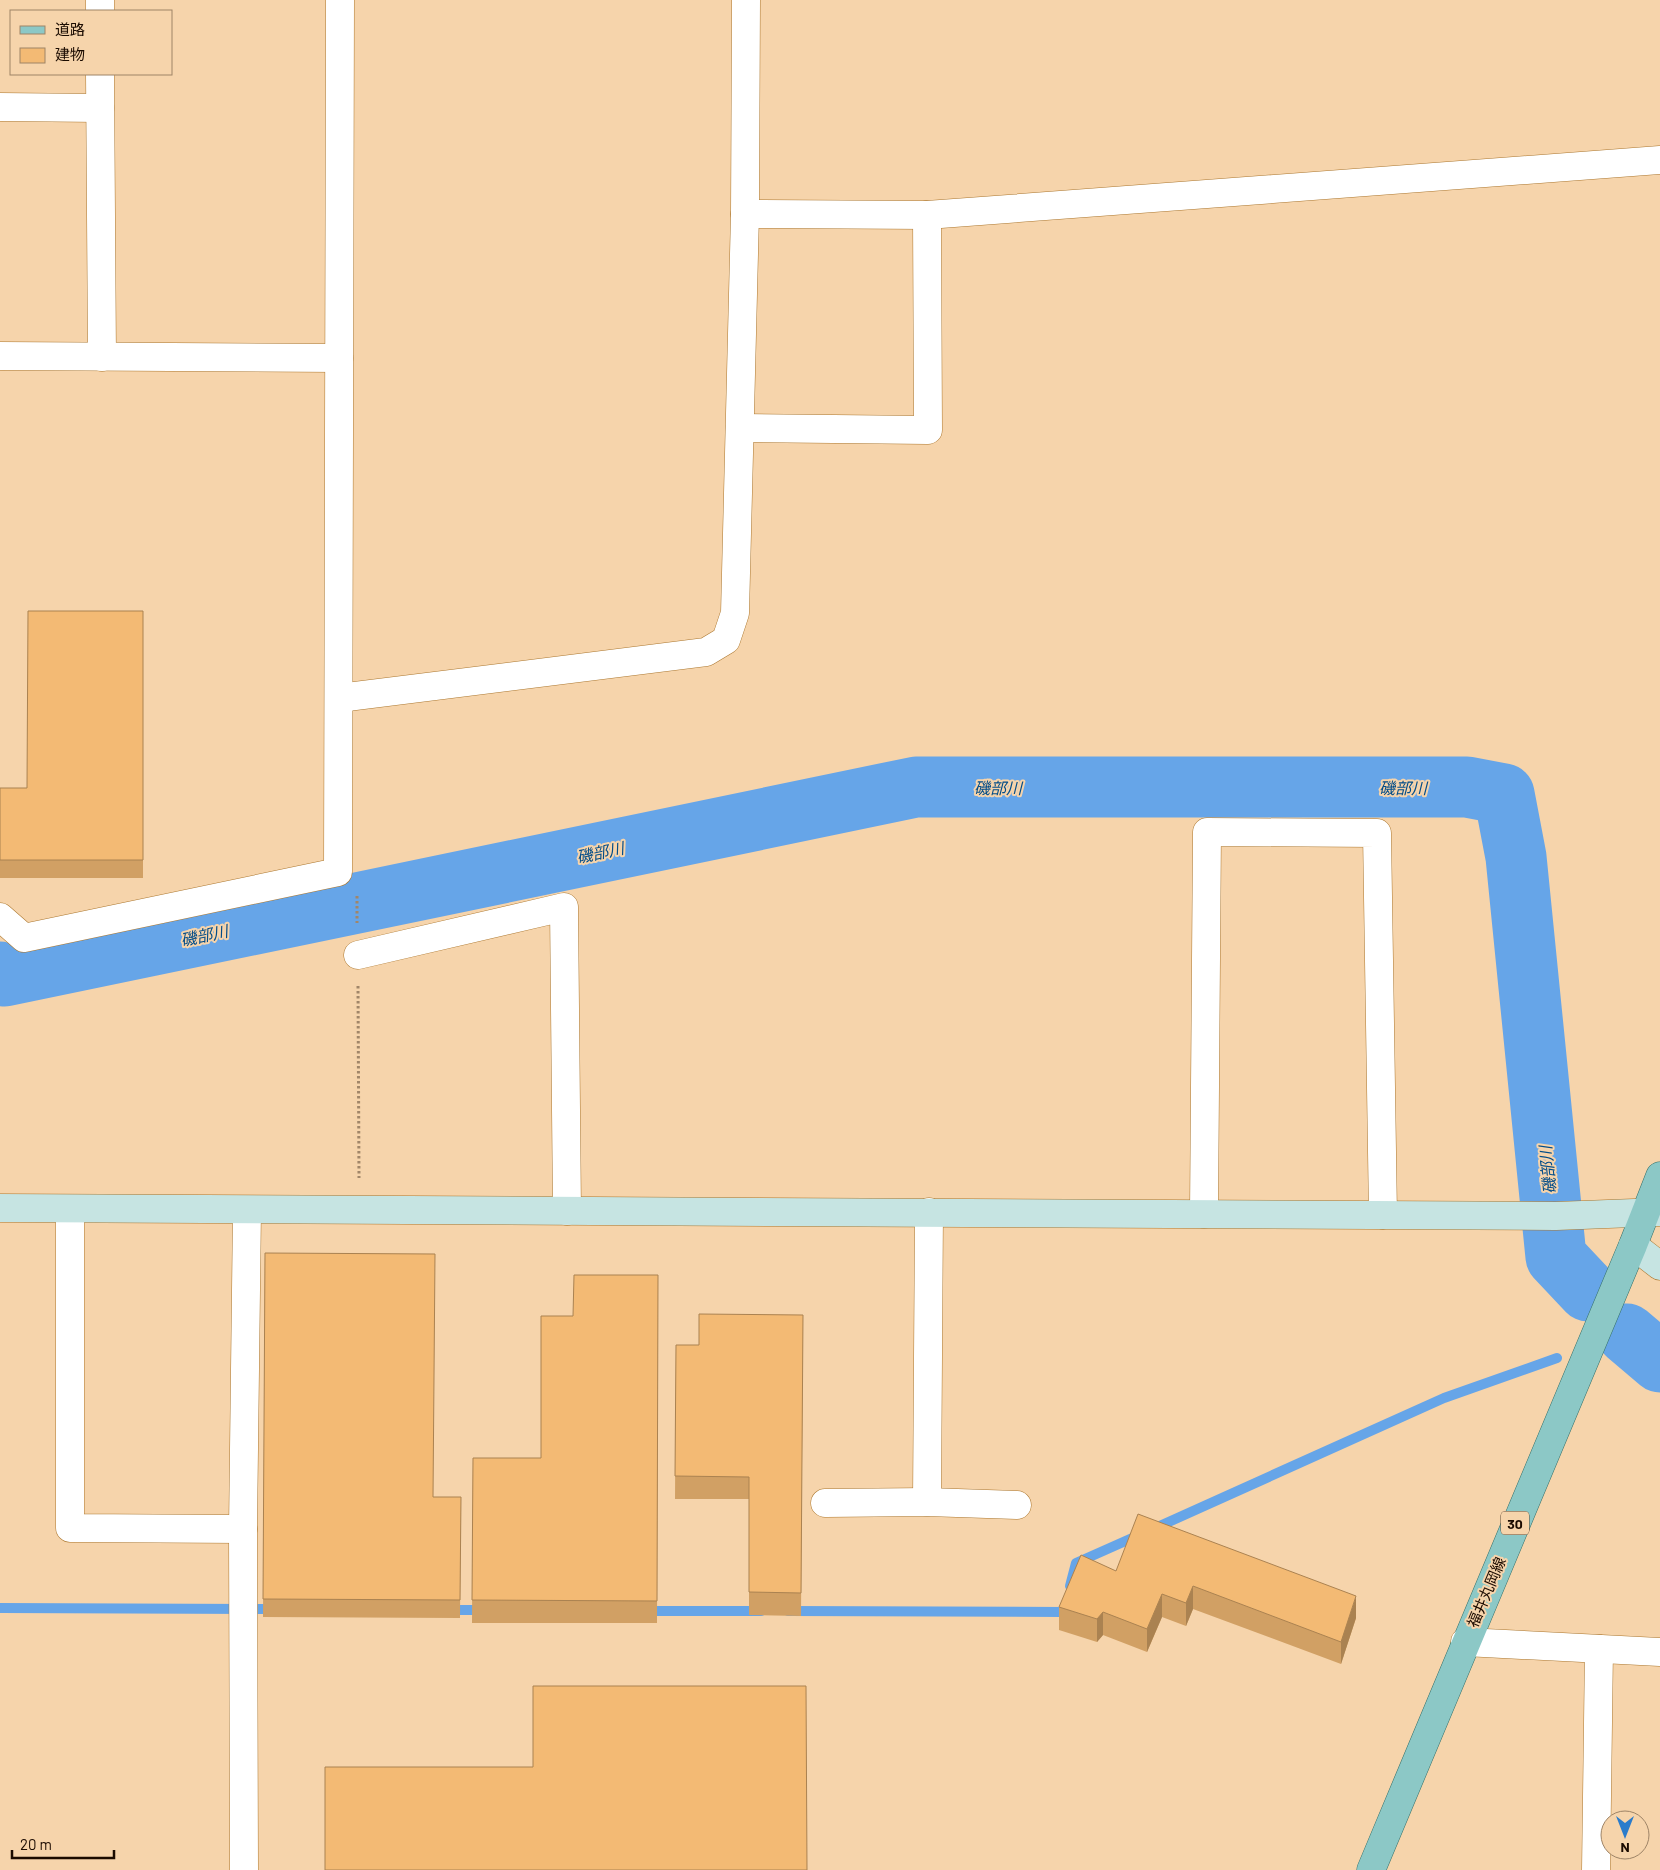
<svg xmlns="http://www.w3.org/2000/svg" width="1660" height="1870" viewBox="0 0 1660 1870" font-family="Barlow,'Noto Sans JP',sans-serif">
<rect width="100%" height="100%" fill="#f6d4ab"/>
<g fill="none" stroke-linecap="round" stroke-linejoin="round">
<g stroke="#66a5e8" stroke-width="10">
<path d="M1153 1529 1444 1398 1557 1358"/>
<path d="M1070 1586 1076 1563 1139 1535"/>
<path d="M0 1608 276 1609"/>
<path d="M448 1610H484"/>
<path d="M643 1611H761"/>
<path d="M788 1611 1064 1612 1066 1605"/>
</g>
<g stroke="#66a5e8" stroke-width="61">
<path d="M0 972 5 976 916 787H1467L1504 794 1516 857 1556 1257 1588 1291"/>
<path d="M1627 1334 1660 1362"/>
</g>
<g stroke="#ac772e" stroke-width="29">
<g id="street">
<path d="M100 0V11"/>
<path d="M100 74 102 357"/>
<path d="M0 107 100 108"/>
<path d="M745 214 927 215 1660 160"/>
<path d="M0 356 339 358"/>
<path d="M740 428 928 430 927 215"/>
<path d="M339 698 706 652 726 640 735 613 745 214 746 0"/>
<path d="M0 917 24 938 338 872 340 0"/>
<path d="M358 955 564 907 567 1211"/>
<path d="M70 1209V1528L243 1529"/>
<path d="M1204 1214 1207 832 1377 833 1383 1215"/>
<path d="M927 1502 929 1212"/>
<path d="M825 1503 927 1502 1017 1505"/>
<path d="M1465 1642 1660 1652"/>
<path d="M244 1870 243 1529 247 1210"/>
<path d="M1596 1870 1599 1649"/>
</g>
</g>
<g stroke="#ac772e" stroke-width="29">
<g id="secondary">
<path d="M0 1208 1556 1216 1660 1212"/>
<path d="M1633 1245 1660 1266"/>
</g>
</g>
<g stroke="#336e68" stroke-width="29">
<path id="primary" d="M1371 1870 1633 1245 1660 1176"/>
</g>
<g stroke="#a18669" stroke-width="3" stroke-dasharray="2.5 2.5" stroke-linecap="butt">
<path d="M357 896V923"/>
<path d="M358 986 359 1178"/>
</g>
<use href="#street" stroke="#fff" stroke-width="28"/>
<use href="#secondary" stroke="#c6e4e2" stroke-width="28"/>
<use href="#primary" stroke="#8cc8c6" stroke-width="28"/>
</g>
<g fill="#d1a064">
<path d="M143 611V878H0V788H27Z"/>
<path d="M265 1253 433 1497H461L460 1618 263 1617Z"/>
<path d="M658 1275 657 1623H472L473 1458H541Z"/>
<path d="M803 1315 801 1616 749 1615V1499H675L676 1345H699Z"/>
<path d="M1116 1571 1356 1618 1341 1664 1193 1609 1186 1626 1162 1617 1147 1652 1103 1635 1097 1642 1059 1630V1607Z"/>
</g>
<g fill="#aa8251">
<path d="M1193 1586V1609L1186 1626V1603Z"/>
<path d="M1162 1594V1617L1147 1652V1629Z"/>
<path d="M1356 1596V1618L1341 1664V1642Z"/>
<path d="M1103 1612V1635L1097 1642V1619Z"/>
</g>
<g fill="#f3ba74" stroke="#aa8251">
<path d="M28 611H143V860H0V788H27Z"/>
<path d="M265 1253 435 1254 433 1497H461L460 1600 263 1599Z"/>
<path d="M574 1275H658L657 1601 472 1600 473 1458H541V1316H573Z"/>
<path d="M699 1314 803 1315 801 1593 749 1592V1477L675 1476 676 1345H699Z"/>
<path d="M1138 1514 1356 1596 1341 1642 1193 1586 1186 1603 1162 1594 1147 1629 1103 1612 1097 1619 1059 1607 1081 1555 1116 1571Z"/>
<path d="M533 1686H806L807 1870H325V1767H533Z"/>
</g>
<g text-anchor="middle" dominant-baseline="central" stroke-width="4" stroke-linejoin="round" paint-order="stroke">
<rect fill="#f6d4ab" stroke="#5d4733" stroke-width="1" x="1501" y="1511.5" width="28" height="23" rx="4"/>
<g font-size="14" font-weight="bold" fill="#1b0b00">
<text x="1515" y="1523">30</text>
</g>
<g font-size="15" fill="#1b0b00" stroke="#f6d4ab">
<text transform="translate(1486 1592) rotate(-67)">福井丸岡線</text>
</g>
<g font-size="16" font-style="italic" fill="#024c88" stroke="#f6d4ab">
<text x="998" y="787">磯部川</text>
<text x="1403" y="787">磯部川</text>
<text transform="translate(600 852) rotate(-12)">磯部川</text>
<text transform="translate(204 935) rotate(-12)">磯部川</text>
<text transform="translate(1547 1170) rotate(-96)">磯部川</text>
</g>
</g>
<rect x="10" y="10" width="162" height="65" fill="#f6d4ab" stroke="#9e8467"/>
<rect x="20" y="26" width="25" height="8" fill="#8cc8c6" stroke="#9e8467"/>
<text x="55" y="35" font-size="15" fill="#1b0b00">道路</text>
<rect x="20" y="48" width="25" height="15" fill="#f3ba74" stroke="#9e8467"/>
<text x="55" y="60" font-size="15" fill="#1b0b00">建物</text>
<g transform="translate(1625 1835) rotate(180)"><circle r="24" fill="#f6d4ab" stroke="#9e8467"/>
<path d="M0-4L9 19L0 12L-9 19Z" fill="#2b7ccb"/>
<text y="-8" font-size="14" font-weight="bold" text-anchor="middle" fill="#1b0b00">N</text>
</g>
<path d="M12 1850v8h102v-8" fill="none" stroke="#1b0b00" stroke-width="2.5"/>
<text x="20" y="1850" font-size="15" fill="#1b0b00" stroke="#f6d4ab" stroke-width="4" paint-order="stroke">20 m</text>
</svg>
